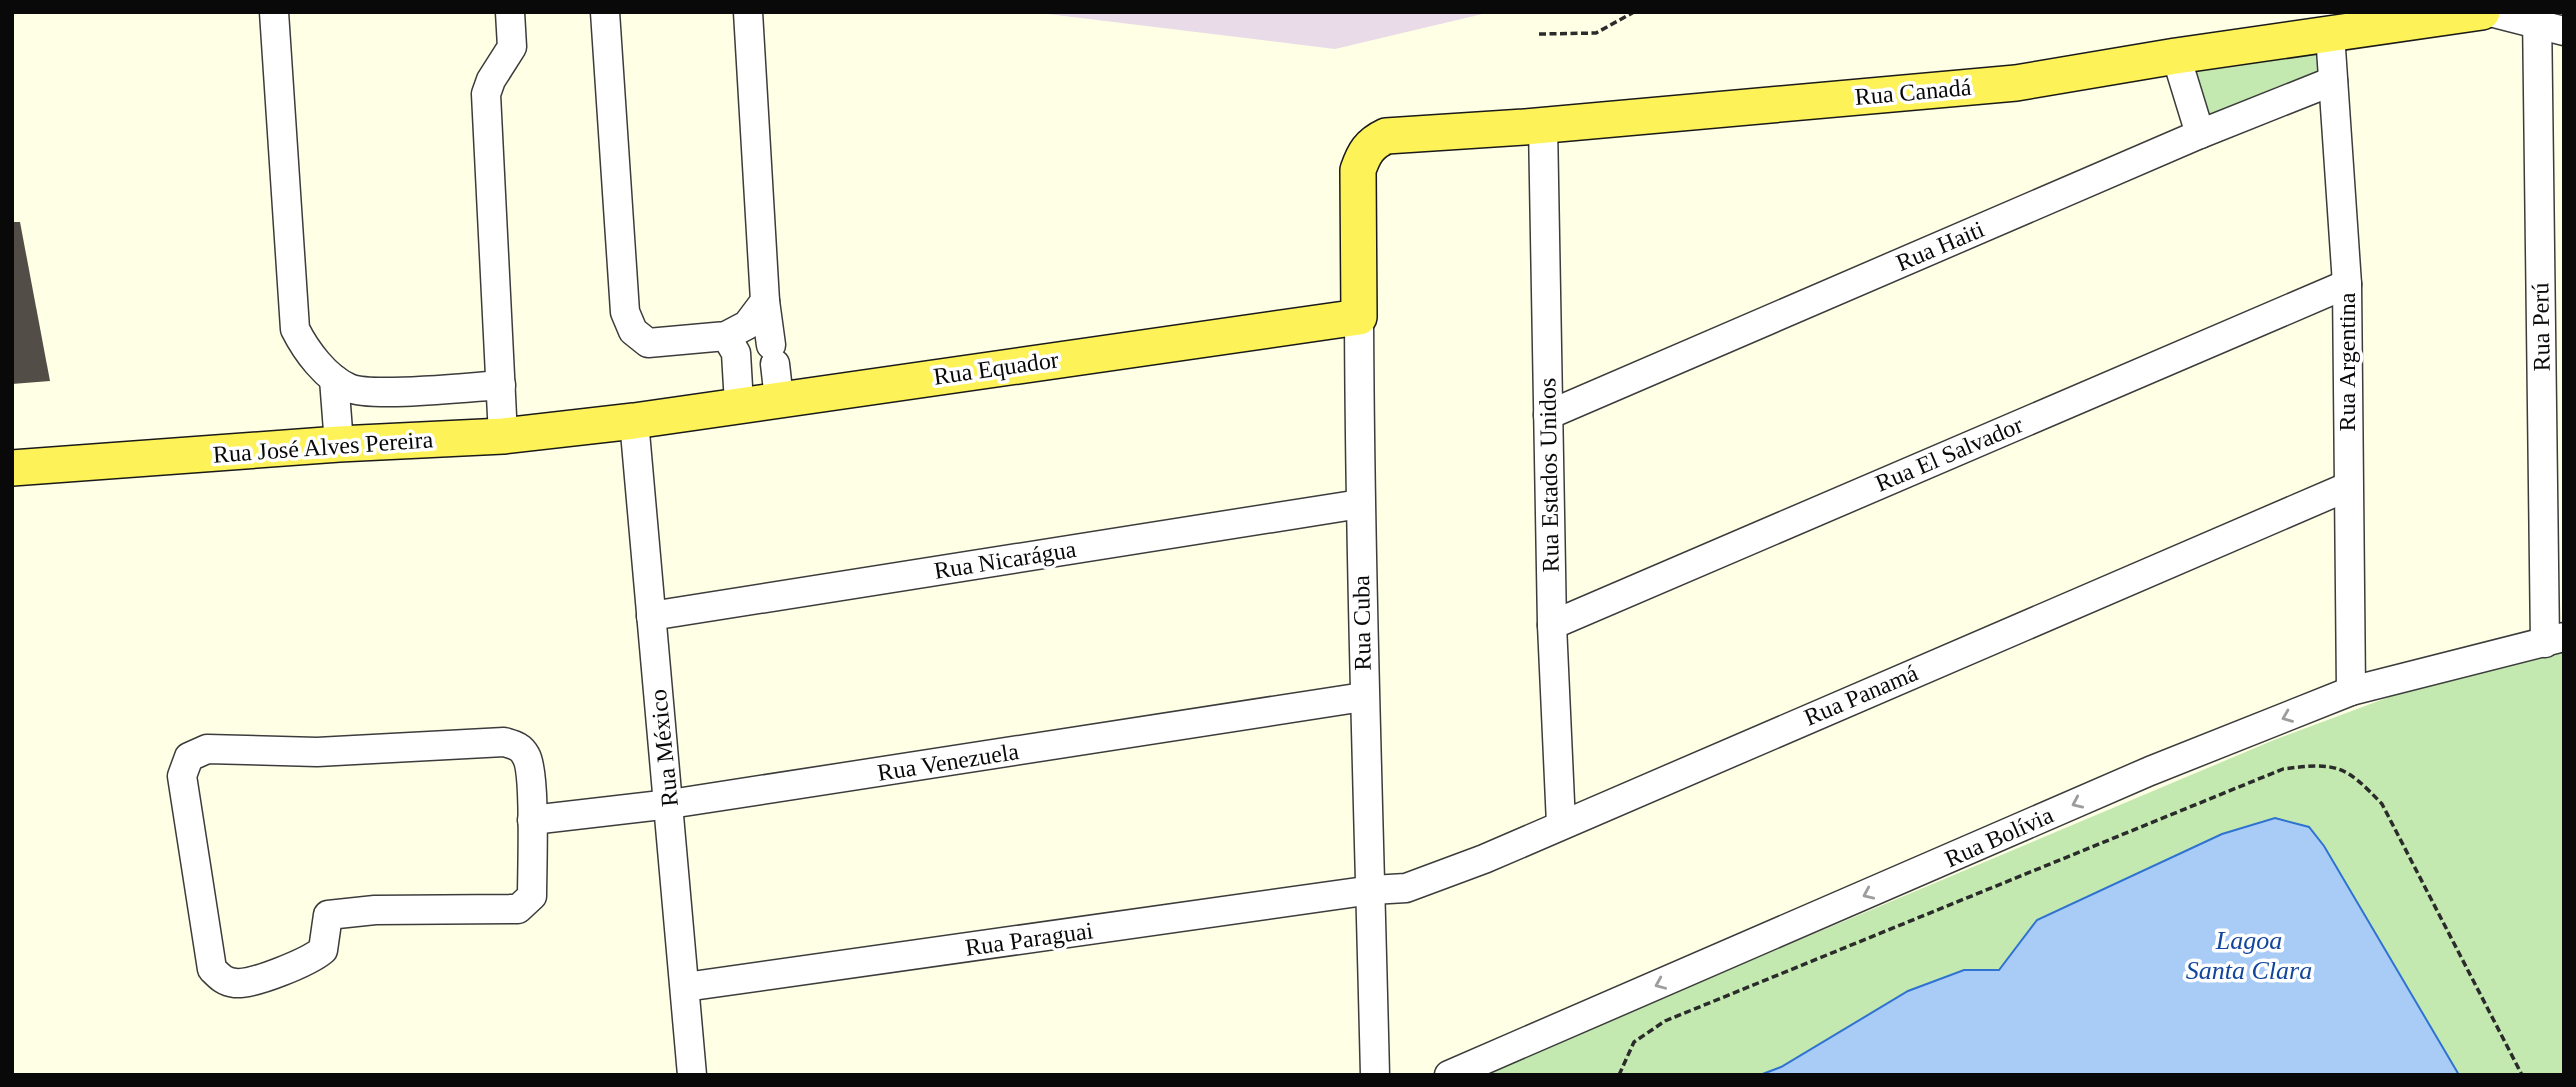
<svg xmlns="http://www.w3.org/2000/svg" width="2576" height="1087" viewBox="0 0 2576 1087" font-family="Georgia,serif">
<rect width="100%" height="100%" fill="#ffffe6"/>
<path fill="#e9dce8" d="M1031 12H1491L1335 49Z"/>
<g fill="#c3e9b0">
<path d="M2320 43 2319 70 2209 120 2188 70Z"/>
<path d="M2564 646V1075H1479L2274 740 2408 690Z"/>
</g>
<path fill="#a9ccf7" stroke="#2f72d0" stroke-width="2" d="M2275 818 2309 827 2324 846 2459 1075H1760L1781 1067 1908 991 1964 970H1999L2037 920 2222 834Z"/>
<path fill="#524d46" d="M12 222H20L50 381 12 384Z"/>
<g fill="none" stroke-linecap="round" stroke-linejoin="round">
<g stroke="#3c3c3c" stroke-width="31">
<g id="minor">
<path d="M274 12 295 329C306 351 326 378 349 388 373 398 470 387 501 385"/>
<path d="M605 12 625 312 633 331 648 343 726 336 747 325 765 301 748 12"/>
<path d="M2490 12 2564 31"/>
<path d="M2537 12 2545 643"/>
<path d="M2330 34 2347 284 2351 691"/>
<path d="M2176 56 2200 134"/>
<path d="M1543 125 1552 625 1561 824"/>
<path d="M765 301 771 345"/>
<path d="M1359 317C1360 570 1369 822 1375 1075"/>
<path d="M726 336 736 353 739 404"/>
<path d="M775 364 779 399"/>
<path d="M334 379 339 444"/>
<path d="M1548 415 2200 134 2333 81"/>
<path d="M634 421 692 1075"/>
<path d="M503 436 486 94 491 80 512 47 510 12"/>
<path d="M651 616 1360 504"/>
<path d="M1552 625 2347 284"/>
<path d="M504 742C514 745 521 746 526 756 536 773 532 871 532 896L518 909 375 910 328 915 323 950C309 962 253 985 235 983 224 982 219 976 212 969L182 776 189 757 207 749 317 752Z"/>
<path d="M532 820 670 804 1363 697"/>
<path d="M685 987 1372 890 1406 888 1484 859 2347 487"/>
<path d="M1449 1075 2150 771 2351 691 2564 637"/>
</g>
</g>
<g stroke="#1a1a1a" stroke-width="38">
<path id="major" d="M12 468 339 444 503 436 634 421 1359 317 1358 170C1364 153 1369 144 1386 136L1524 127 2016 83 2176 56 2482 12"/>
</g>
<g stroke="#2b2b2b" stroke-width="3.5" stroke-dasharray="7 3.5" stroke-linecap="butt">
<path d="M1539 34 1596 33 1634 12"/>
<path d="M1619 1075 1634 1042 1665 1021 2283 769C2337 762 2345 765 2382 804L2522 1075"/>
</g>
<use href="#minor" stroke="#fff" stroke-width="28"/>
<use href="#major" stroke="#fdf358" stroke-width="35"/>
</g>
<defs><path id="oneway-chevron" d="M-2-3.5L2.5 0L-2 3.5" fill="none" stroke-width="1.6" stroke-linecap="round" stroke-linejoin="round" transform="scale(1.75)"/></defs>
<g stroke="#9d9d9d">
<use href="#oneway-chevron" transform="translate(2287 717) rotate(158)"/>
<use href="#oneway-chevron" transform="translate(2077 803) rotate(156)"/>
<use href="#oneway-chevron" transform="translate(1868 894) rotate(156)"/>
<use href="#oneway-chevron" transform="translate(1660 984) rotate(157)"/>
</g>
<g text-anchor="middle" dominant-baseline="central" stroke-width="7" stroke-linejoin="round" paint-order="stroke">
<g font-size="24" fill="#090909" stroke="#fff">
<text transform="translate(1913 92) rotate(-5)">Rua Canadá</text>
<text transform="translate(1940 246) rotate(-23)">Rua Haiti</text>
<text transform="translate(2541 327) rotate(-91)">Rua Perú</text>
<text transform="translate(2347 362) rotate(-90)">Rua Argentina</text>
<text transform="translate(996 368) rotate(-8)">Rua Equador</text>
<text transform="translate(323 447) rotate(-4)">Rua José Alves Pereira</text>
<text transform="translate(1949 454) rotate(-23)">Rua El Salvador</text>
<text transform="translate(1549 475) rotate(-91)">Rua Estados Unidos</text>
<text transform="translate(1005 560) rotate(-9)">Rua Nicarágua</text>
<text transform="translate(1362 623) rotate(-91)">Rua Cuba</text>
<text transform="translate(1861 695) rotate(-23)">Rua Panamá</text>
<text transform="translate(664 748) rotate(-96)">Rua México</text>
<text transform="translate(948 762) rotate(-9)">Rua Venezuela</text>
<text transform="translate(1999 837) rotate(-24)">Rua Bolívia</text>
<text transform="translate(1029 939) rotate(-8)">Rua Paraguai</text>
</g>
<g font-size="26" font-style="italic" fill="#12469c" stroke="#fff">
<text x="2249" y="940">Lagoa<tspan x="2249" dy="30">Santa Clara</tspan></text>
</g>
</g>
<rect width="2576" height="1087" fill="none" stroke="#090909" stroke-width="28"/>
</svg>
